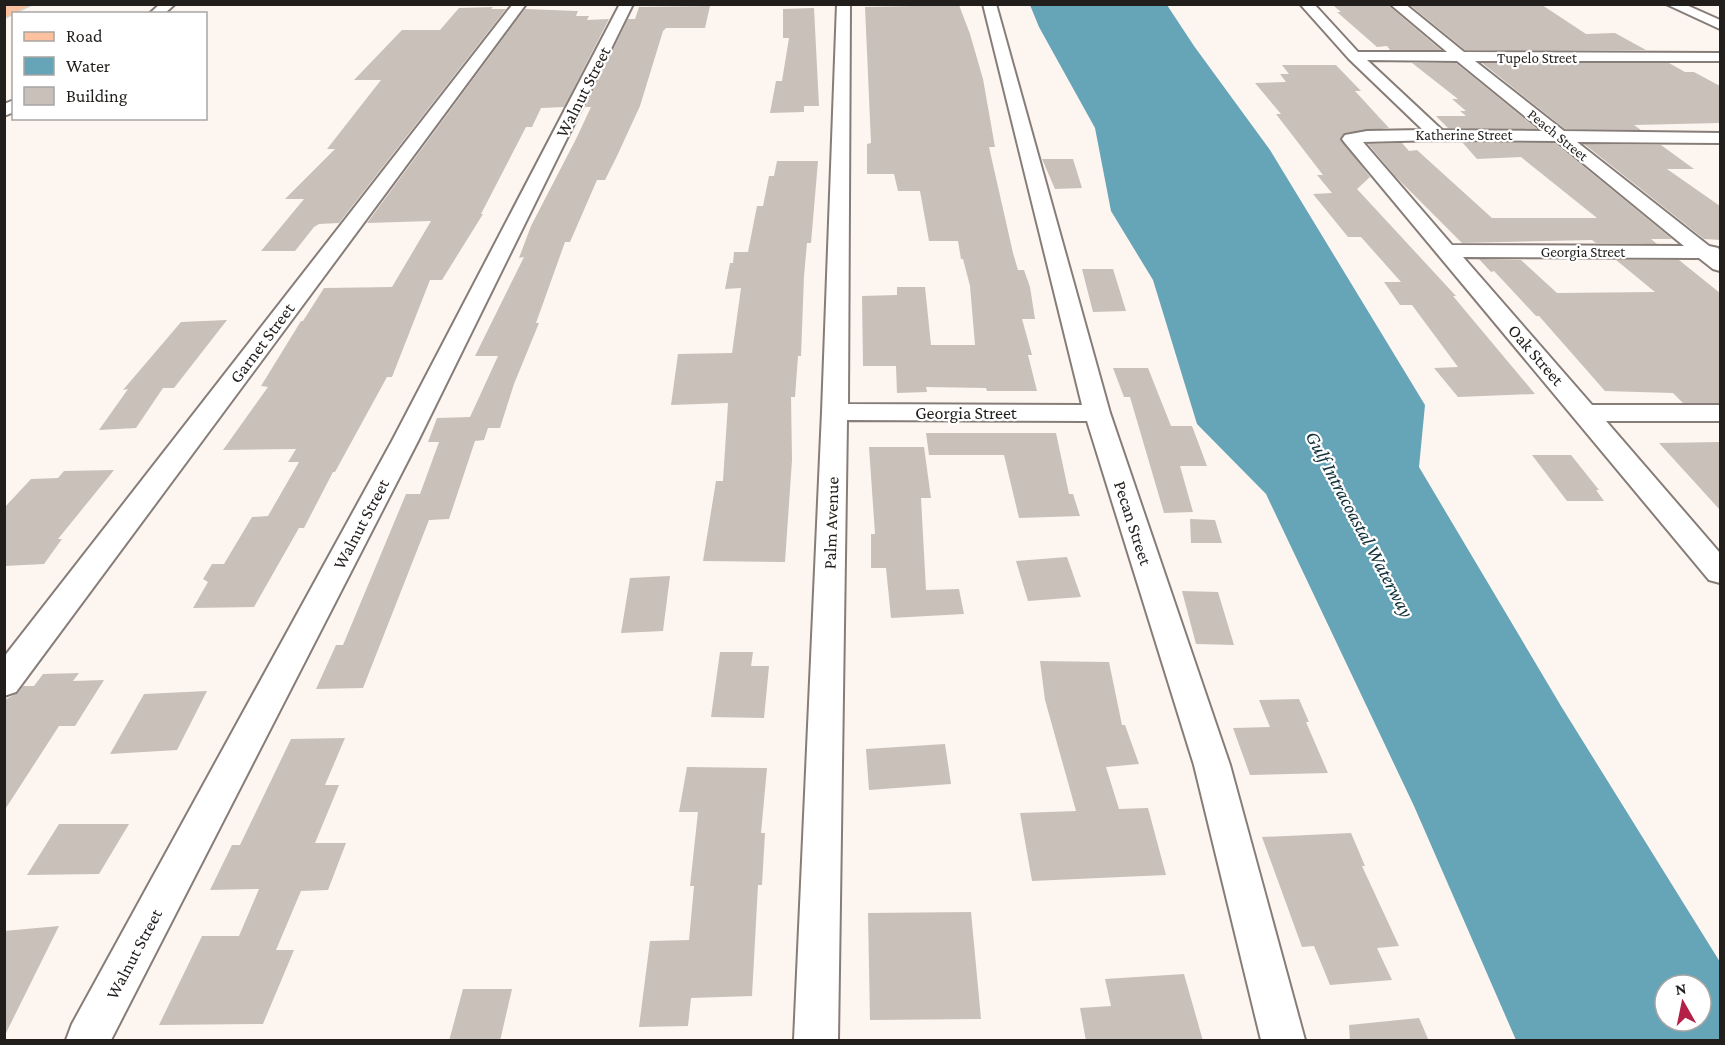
<svg xmlns="http://www.w3.org/2000/svg" width="1725" height="1045" viewBox="0 0 1725 1045" font-family="'Crimson Pro',serif">
<rect width="100%" height="100%" fill="#fdf5f0"/>
<path fill="#65a5b7" fill-rule="evenodd" d="M1030 5H1167L1194 46 1270 150 1425 405 1419 467 1561 706 1720 962V1040H1516L1414 806 1266 494 1197 424 1153 280 1111 211 1095 128 1039 27ZM1665 985H1701V1021H1665Z"/>
<g fill="#cac0ba">
<path d="M959 5 970 34 983 79 995 147H989L1013 253 1018 270H1024L1030 287 1035 319H1022L1032 355H1028L1037 391H987L986 388 926 387 927 392 897 393 896 366H863L862 296 897 295V287H925L931 345H975L970 286 963 259H961L958 241H929L920 191H898L894 174H867V144L871 143 865 7Z"/>
<path d="M1388 5 1389 6 1441 50H1390L1387 46 1377 47 1337 12H1341L1334 6Z"/>
<path d="M1410 5H1542L1586 34 1615 33 1646 50H1465Z"/>
<path d="M710 6 705 28H666L663 31 640 106 617 156 605 180H597L570 242H565L536 323H539L514 384 500 428H488L484 440 475 441 449 519 429 520 363 688 316 689 336 645H343L406 494H420L439 442H428L437 418 470 417 476 404 498 356H475L524 257 519 258 531 226 576 139 591 107H585L628 19H635L639 7Z"/>
<path d="M493 7 491 9H506L339 223 319 224 314 227 295 251H261L304 199H285L335 149H327L381 80H354L402 30H440L459 8Z"/>
<path d="M814 8 819 106H804V112L770 113 776 81H782L789 38H783V9Z"/>
<path d="M525 9 578 11 576 16H589L587 20 609 19 564 107 541 108 532 127H526L481 214H483L442 280H430L392 377H387L335 472H333L304 528H299L254 607 193 608 208 582 203 579 212 564H224L252 517 268 516 299 462H288L296 449 223 450 268 387 261 386 301 321H303L324 288 392 287 431 221 367 223Z"/>
<path d="M1412 63H1456L1537 129 1448 128 1436 116H1466L1460 111H1466L1452 99H1458Z"/>
<path d="M1482 63H1669L1685 72H1694L1720 86V123L1634 125 1641 130 1565 129Z"/>
<path d="M1282 65H1336L1361 91H1355L1389 128 1345 133 1340 138 1370 177 1357 189 1456 296H1453L1535 394 1458 397 1434 368 1458 367 1412 305H1400L1384 282H1401L1361 237H1348L1313 194 1332 193 1317 175H1323L1276 114H1281L1255 83 1286 82 1280 74H1289Z"/>
<path d="M1462 142 1555 143 1672 239H1651L1657 244 1596 243 1592 240 1462 243 1396 177 1368 144 1402 143 1409 151 1417 150 1492 218H1597L1521 157 1477 159Z"/>
<path d="M1584 144 1661 145 1694 169H1667L1720 206V240L1704 239Z"/>
<path d="M1042 159H1073L1082 188 1055 189Z"/>
<path d="M777 161H818L811 243H807L804 276 801 356H798L795 397H791L792 460 785 562 703 561 716 481H723L728 403 671 405 678 354 732 353 741 288 725 289 730 263H733L734 252H748L757 206H763L769 176H774Z"/>
<path d="M1479 259 1521 260 1557 293 1655 292 1616 260H1679L1720 293V403H1683L1673 393 1605 391 1539 316H1536L1494 271 1491 272Z"/>
<path d="M1082 269H1113L1126 311 1093 312Z"/>
<path d="M227 320 174 388H163L136 428 99 430 128 389 123 390 181 322Z"/>
<path d="M1113 368H1148L1171 426H1192L1207 466H1180L1193 512 1164 513 1130 397H1124Z"/>
<path d="M926 433H1056L1069 494H1073L1080 516 1019 518 1004 455H929Z"/>
<path d="M1720 442V510L1659 443Z"/>
<path d="M869 447H924L931 498H921L926 590 959 589 964 614 891 618 886 568H871V534H875Z"/>
<path d="M1532 455H1571L1599 490H1596L1604 501H1567Z"/>
<path d="M114 470 58 539H62L44 564 4 566V508L31 479 58 478 64 471Z"/>
<path d="M1190 519 1215 520 1222 543H1191Z"/>
<path d="M1067 557 1081 597 1028 601 1016 561Z"/>
<path d="M670 576 663 631 621 633 630 578Z"/>
<path d="M1182 591 1218 592 1234 645 1196 644Z"/>
<path d="M720 652H753L751 666H769L764 718 711 717Z"/>
<path d="M1040 661 1109 662 1122 725H1125L1139 764 1106 767 1119 809 1148 808 1166 875 1032 881 1020 813 1076 811 1045 700Z"/>
<path d="M79 673 73 681 104 680 75 726H59L4 811V700L18 693 23 686H34L43 674Z"/>
<path d="M207 691 177 750 110 754 144 694Z"/>
<path d="M1299 699 1309 722H1306L1328 773 1250 775 1233 728 1270 727 1259 700Z"/>
<path d="M345 738 325 785H339L315 843H346L328 890 301 891 276 950H294L263 1024 159 1025 202 936H239L259 889 210 890 232 845H240L291 739Z"/>
<path d="M945 744 951 784 869 790 866 749Z"/>
<path d="M687 767 767 768 761 833H765L762 885H758L752 996 691 998 688 1026 639 1027 650 941 689 940 694 886H690L698 812H679Z"/>
<path d="M59 824H129L99 874 27 875Z"/>
<path d="M1351 833 1365 866H1362L1399 946 1377 948 1392 980 1330 985 1314 946 1302 947 1262 837Z"/>
<path d="M971 912 981 1019 870 1020 868 913Z"/>
<path d="M59 926 4 1037V931Z"/>
<path d="M1184 974 1203 1041H1086L1080 1008 1111 1006 1105 979Z"/>
<path d="M463 989H512L500 1041H449Z"/>
<path d="M1419 1018 1429 1041H1350L1349 1025Z"/>
</g>
<g fill="none" stroke-linecap="round" stroke-linejoin="round">
<g stroke="#877d78" stroke-width="4">
<g id="minor">
<path d="M160 4H175L164 14H149Z"/>
<path d="M513 4H526L16 692 4 696V657Z"/>
<path d="M620 4H633L418 441 111 1040H66L72 1024 392 441Z"/>
<path d="M837 4H850L848 404 1082 405 983 4H996L1110 413 1230 765 1305 1040H1261L1194 765 1087 421 847 420 838 1040H794L822 412Z"/>
<path d="M1300 4H1314L1358 52H1447L1390 4H1405L1464 52 1720 53V61H1475L1564 131 1720 133V143L1577 142 1709 246 1718 248 1720 251V271L1713 269 1699 258 1463 257 1592 405H1720V421H1606L1720 553V583L1709 580 1345 143 1342 139 1345 135 1367 131 1423 130 1349 59ZM1367 60 1457 61 1543 131 1442 130ZM1438 140 1556 141 1684 246 1452 245 1363 142Z"/>
<path d="M1666 4H1684L1720 20V29Z"/>
<path d="M14 100V112L4 116V104Z"/>
</g>
</g>
<g stroke="#d3d2d2" stroke-width="3">
<path id="major" d="M12 4H32L4 18V8Z"/>
</g>
<use href="#minor" fill="#fff" fill-rule="evenodd"/>
<use href="#major" fill="#fec19f" fill-rule="evenodd"/>
</g>
<g text-anchor="middle" dominant-baseline="central" stroke-width="4.5" stroke-linejoin="round" paint-order="stroke">
<g font-size="15" fill="#221e1c" stroke="#fff">
<text x="1537" y="58">Tupelo Street</text>
<text x="1464" y="135">Katherine Street</text>
<text transform="translate(1558 135) rotate(39)">Peach Street</text>
<text x="1583" y="252">Georgia Street</text>
</g>
<g font-size="18" fill="#221e1c" stroke="#fff">
<text transform="translate(583 92) rotate(-63)">Walnut Street</text>
<text transform="translate(262 343) rotate(-53)">Garnet Street</text>
<text transform="translate(1536 355) rotate(49)">Oak Street</text>
<text x="966" y="413">Georgia Street</text>
<text transform="translate(831 523) rotate(-88)">Palm Avenue</text>
<text transform="translate(1133 523) rotate(72)">Pecan Street</text>
<text transform="translate(361 524) rotate(-62)">Walnut Street</text>
<text transform="translate(134 954) rotate(-62)">Walnut Street</text>
</g>
<g font-size="20" font-style="italic" fill="#12313a" stroke="#fff">
<text transform="translate(1360 524) rotate(62)">Gulf Intracoastal Waterway</text>
</g>
</g>
<rect width="1725" height="1045" fill="none" stroke="#221e1c" stroke-width="12"/>
<rect x="12" y="12" width="195" height="108" fill="#ffffff" stroke="#a7a5a4" stroke-width="1.5"/>
<rect x="24" y="32" width="30" height="9" fill="#fec19f" stroke="#a7a5a4" stroke-width="1.5"/>
<text x="66" y="42" font-size="18" fill="#221e1c">Road</text>
<rect x="24" y="57" width="30" height="18" fill="#65a5b7" stroke="#a7a5a4" stroke-width="1.5"/>
<text x="66" y="72" font-size="18" fill="#221e1c">Water</text>
<rect x="24" y="87" width="30" height="18" fill="#cac0ba" stroke="#a7a5a4" stroke-width="1.5"/>
<text x="66" y="102" font-size="18" fill="#221e1c">Building</text>
<g transform="translate(1683 1003) rotate(351)"><circle r="28" fill="#ffffff" stroke="#a7a5a4" stroke-width="1.5"/>
<path d="M0-4.5L10 22L0 15L-10 22Z" fill="#b32148"/>
<text y="-9" font-size="16" font-weight="bold" text-anchor="middle" fill="#221e1c">N</text>
</g>
</svg>
